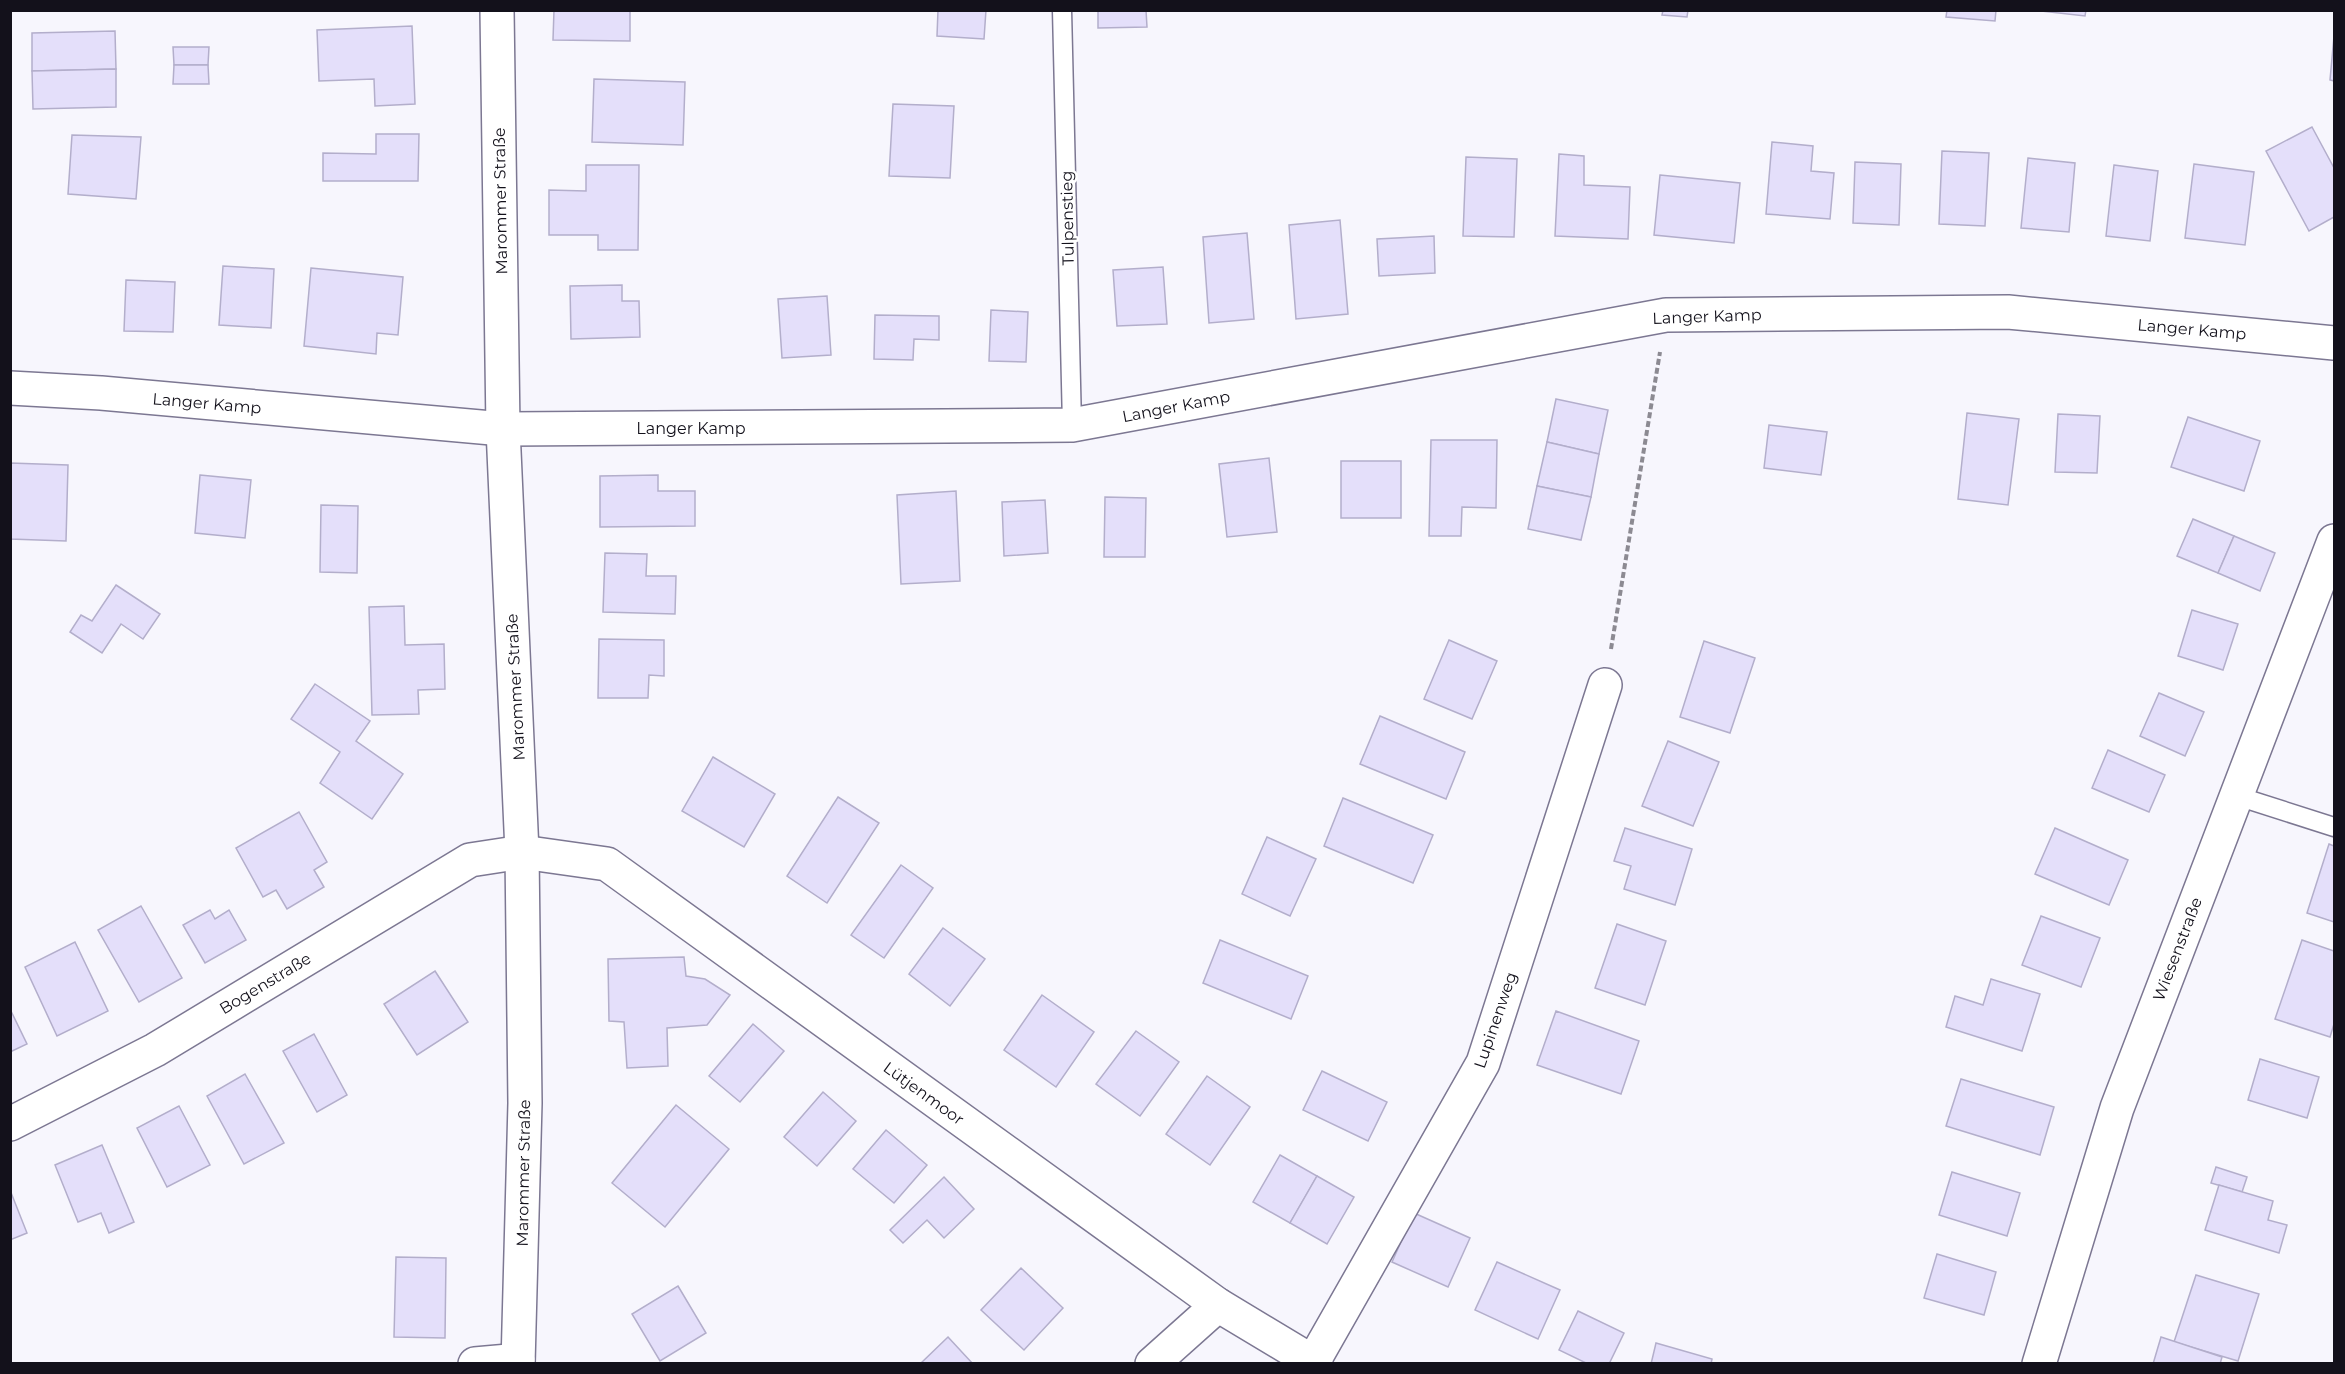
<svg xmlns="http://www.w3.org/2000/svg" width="2345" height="1374" viewBox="0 0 2345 1374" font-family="Montserrat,sans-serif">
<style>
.building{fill:#e4dffa;stroke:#b3aecb;stroke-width:1.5}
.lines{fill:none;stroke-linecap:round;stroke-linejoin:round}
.service-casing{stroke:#7c7792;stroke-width:21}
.minor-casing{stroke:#7c7792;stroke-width:36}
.tertiary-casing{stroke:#7c7792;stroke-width:36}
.path{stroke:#8c8a92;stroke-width:4;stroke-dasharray:6 3;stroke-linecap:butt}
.service{stroke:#fff;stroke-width:18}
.minor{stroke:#fff;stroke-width:33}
.tertiary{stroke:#fff;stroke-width:33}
.labels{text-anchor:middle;stroke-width:5;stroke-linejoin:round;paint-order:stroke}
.street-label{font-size:16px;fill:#13111b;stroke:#fff}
</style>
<rect width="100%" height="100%" fill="#f7f6fd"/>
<!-- building -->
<g class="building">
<polygon points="554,10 630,10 630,41 553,40"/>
<polygon points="938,10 986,10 984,39 937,36"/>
<polygon points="1098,10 1146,10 1147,27 1098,28"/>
<polygon points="1663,10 1688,10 1687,17 1662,15"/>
<polygon points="1947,10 1996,10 1995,21 1946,17"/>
<polygon points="2032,10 2086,10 2085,16"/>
<polygon points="412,26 415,104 375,106 374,79 319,81 317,30"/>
<polygon points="115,31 116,69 32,71 32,33"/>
<polygon points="2334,36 2334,81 2330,80"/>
<polygon points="173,47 209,47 208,65 174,65"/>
<polygon points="174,65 208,65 209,84 173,84"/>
<polygon points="116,69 116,107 33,109 32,71"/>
<polygon points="594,79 685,82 683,145 592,142"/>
<polygon points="893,104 954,106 950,178 889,176"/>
<polygon points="2312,127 2334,168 2334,217 2309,231 2266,151"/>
<polygon points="376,134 419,134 418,181 323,181 323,153 376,154"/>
<polygon points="72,135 141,137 136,199 68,194"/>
<polygon points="1772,142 1813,146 1811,171 1834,173 1830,219 1766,214"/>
<polygon points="1942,151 1989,153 1985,226 1939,224"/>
<polygon points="1559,154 1584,156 1584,185 1630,187 1628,239 1555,236"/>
<polygon points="1466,157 1517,159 1514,237 1463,236"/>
<polygon points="2028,158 2075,163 2069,232 2021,228"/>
<polygon points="1855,162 1901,164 1899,225 1853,223"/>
<polygon points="2194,164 2254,172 2245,245 2185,238"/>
<polygon points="586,165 639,165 638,250 598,250 598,235 549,235 549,190 586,191"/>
<polygon points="2114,165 2158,171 2150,241 2106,236"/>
<polygon points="1660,175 1740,183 1734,243 1654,235"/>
<polygon points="1340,220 1348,314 1296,319 1289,225"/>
<polygon points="1247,233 1254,319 1209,323 1203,237"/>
<polygon points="1434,236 1435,273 1379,276 1377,239"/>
<polygon points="223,266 274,269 271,328 219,325"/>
<polygon points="1163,267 1167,324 1117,326 1113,270"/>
<polygon points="311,268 403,277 398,335 377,333 376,354 304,346"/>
<polygon points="126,280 175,282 173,332 124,331"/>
<polygon points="622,285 622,301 639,301 640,337 571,339 570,286"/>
<polygon points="827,296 831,355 782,358 778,299"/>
<polygon points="991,310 1028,312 1026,362 989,361"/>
<polygon points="875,315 939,316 939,340 914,339 913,360 874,359"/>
<polygon points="1556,399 1608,410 1599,454 1547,442"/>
<polygon points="1967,413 2019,419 2008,505 1958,499"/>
<polygon points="2058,414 2100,416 2097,473 2055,472"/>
<polygon points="2188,417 2260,441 2244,491 2171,467"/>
<polygon points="1769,425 1827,432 1821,475 1764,468"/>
<polygon points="1431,440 1497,440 1496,508 1462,507 1461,536 1429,536"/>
<polygon points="1547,442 1599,454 1591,497 1537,486"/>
<polygon points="1269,458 1277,532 1227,537 1219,464"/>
<rect x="1341" y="461" width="60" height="57"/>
<polygon points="10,463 68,465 66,541 10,539"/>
<polygon points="200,475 251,480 245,538 195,533"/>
<polygon points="658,475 658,491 695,491 695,526 600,527 600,476"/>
<polygon points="1537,486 1591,497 1581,540 1528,529"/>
<polygon points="956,491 960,581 901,584 897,495"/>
<polygon points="1105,497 1146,498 1145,557 1104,557"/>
<polygon points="1045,500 1048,553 1004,556 1002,502"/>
<polygon points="321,505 358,506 357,573 320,572"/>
<polygon points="2193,519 2234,536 2218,573 2177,556"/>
<polygon points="2234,536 2275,553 2260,591 2218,573"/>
<polygon points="605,553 647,554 646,576 676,576 675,614 603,612"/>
<polygon points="116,585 160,614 143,639 121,624 102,653 70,632 81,615 92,621"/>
<polygon points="404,606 405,645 444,644 445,689 418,690 419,714 372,715 369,607"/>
<polygon points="2192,610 2238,624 2223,670 2178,656"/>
<polygon points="599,639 664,640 664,676 649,675 648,698 598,698"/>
<polygon points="1449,640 1497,661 1472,719 1424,699"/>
<polygon points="1704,641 1755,658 1730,733 1680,717"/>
<polygon points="315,684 370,721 356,741 403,774 372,819 320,783 340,752 291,719"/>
<polygon points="2159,693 2204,712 2185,756 2140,736"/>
<polygon points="1380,716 1465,752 1446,799 1360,764"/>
<polygon points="1668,741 1719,762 1693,826 1642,806"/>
<polygon points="2108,750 2165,775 2149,812 2092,788"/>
<polygon points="713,757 775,794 744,847 682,811"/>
<polygon points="838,797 879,823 827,903 787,876"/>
<polygon points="1343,798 1433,835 1413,883 1324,846"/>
<polygon points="299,812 327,862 314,870 324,887 287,909 276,890 263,897 236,848"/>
<polygon points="1625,828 1692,849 1675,905 1624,889 1631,866 1614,861"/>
<polygon points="2055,828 2128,860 2109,905 2035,874"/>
<polygon points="1267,837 1316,859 1290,916 1242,894"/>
<polygon points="2329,844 2334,846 2334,922 2307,913"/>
<polygon points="901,865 933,888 884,958 851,935"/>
<polygon points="141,906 182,978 139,1002 98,930"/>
<polygon points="210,910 215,919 229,910 246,940 205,963 183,925"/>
<polygon points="2041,916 2100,938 2081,987 2022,965"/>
<polygon points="1617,924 1666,941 1645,1005 1595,988"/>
<polygon points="943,928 985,959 950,1006 909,974"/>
<polygon points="1220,940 1308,976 1291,1019 1203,983"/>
<polygon points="2302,940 2334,951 2334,1024 2330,1037 2275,1019"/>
<polygon points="75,942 108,1011 57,1036 25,967"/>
<polygon points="684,957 686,976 705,979 730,995 707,1025 667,1028 668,1066 627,1068 624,1022 609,1021 608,959"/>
<polygon points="435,971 468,1022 417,1055 384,1004"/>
<polygon points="1991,979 2040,994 2022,1051 1946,1027 1955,996 1983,1005"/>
<polygon points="1042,995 1094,1032 1056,1087 1004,1050"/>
<polygon points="10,1009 27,1044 10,1052"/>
<polygon points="1556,1011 1639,1041 1621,1094 1537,1065"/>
<polygon points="753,1024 784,1051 740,1102 709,1076"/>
<polygon points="1136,1031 1179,1062 1140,1116 1096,1084"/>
<polygon points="314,1034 347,1095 317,1112 283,1051"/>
<polygon points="2260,1059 2319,1077 2307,1118 2248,1100"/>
<polygon points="1322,1071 1387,1102 1368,1141 1303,1110"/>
<polygon points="245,1074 284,1143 244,1164 207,1096"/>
<polygon points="1207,1076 1250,1107 1210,1165 1166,1134"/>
<polygon points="1961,1079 2054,1107 2040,1155 1946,1126"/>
<polygon points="823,1092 856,1121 817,1166 784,1137"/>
<polygon points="676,1105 729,1149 665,1227 612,1183"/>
<polygon points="179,1106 210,1165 167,1187 137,1128"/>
<polygon points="886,1130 927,1165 894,1203 853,1169"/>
<polygon points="102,1145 134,1222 109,1233 101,1213 78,1222 55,1165"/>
<polygon points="1280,1155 1317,1176 1290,1223 1253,1202"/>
<polygon points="2216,1167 2247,1177 2242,1192 2211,1183"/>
<polygon points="1952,1172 2020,1193 2007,1236 1939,1215"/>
<polygon points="1317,1176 1354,1197 1327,1244 1290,1223"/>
<polygon points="944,1177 974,1209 944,1238 927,1220 903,1243 890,1230"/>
<polygon points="2219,1185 2273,1201 2268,1220 2287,1225 2279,1253 2205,1230"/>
<polygon points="10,1190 27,1233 10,1240"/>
<polygon points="1414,1213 1470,1238 1448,1287 1392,1262"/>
<polygon points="1937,1254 1996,1272 1984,1315 1924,1298"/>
<polygon points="396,1257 446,1258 445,1338 394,1337"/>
<polygon points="1497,1262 1560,1290 1538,1339 1475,1310"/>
<polygon points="1021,1268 1063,1308 1024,1350 981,1310"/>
<polygon points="2196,1275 2259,1294 2238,1361 2174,1342"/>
<polygon points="678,1286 706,1333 660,1361 632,1314"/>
<polygon points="1578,1311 1624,1333 1609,1364 1588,1364 1559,1350"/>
<polygon points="948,1337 973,1364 920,1364"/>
<polygon points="2161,1337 2222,1357 2220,1364 2153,1364"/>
<polygon points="1656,1343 1712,1359 1711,1364 1651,1364"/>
</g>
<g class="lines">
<defs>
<g id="service">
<polyline points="1062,10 1072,425"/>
<polyline points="2237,796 2334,827"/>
</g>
<g id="minor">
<polyline points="10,388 101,393 503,429 1072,425 1666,315 2008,312 2334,343"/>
<polyline points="10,1124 155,1050 470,860 522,852 607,864 1218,1305 1316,1364"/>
<polyline points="1313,1362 1483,1063 1605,685"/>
<polyline points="475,1364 518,1360"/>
<polyline points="1152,1364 1218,1305"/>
<polyline points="2039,1364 2117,1108 2334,541"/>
</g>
<polyline id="tertiary" points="497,10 503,429 522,852 525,1103 518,1364"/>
</defs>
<!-- service casing -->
<use href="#service" class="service-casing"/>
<!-- minor casing -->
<use href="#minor" class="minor-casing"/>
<!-- tertiary casing -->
<use href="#tertiary" class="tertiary-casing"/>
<!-- path -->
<polyline class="path" points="1611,649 1660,352"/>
<!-- service -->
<use href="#service" class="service"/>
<!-- minor -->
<use href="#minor" class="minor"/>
<!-- tertiary -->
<use href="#tertiary" class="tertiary"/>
</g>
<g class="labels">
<!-- street labels -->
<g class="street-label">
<text transform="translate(500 201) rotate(-91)" y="6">Marommer Straße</text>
<text transform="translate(1067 218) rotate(-91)" y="6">Tulpenstieg</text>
<text transform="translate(1707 316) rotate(-2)" y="6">Langer Kamp</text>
<text transform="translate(2192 329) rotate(5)" y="6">Langer Kamp</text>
<text transform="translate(207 403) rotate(5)" y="6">Langer Kamp</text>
<text transform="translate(1176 406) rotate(-11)" y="6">Langer Kamp</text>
<text x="691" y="434">Langer Kamp</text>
<text transform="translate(515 687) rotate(-93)" y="6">Marommer Straße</text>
<text transform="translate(2177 949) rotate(-69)" y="6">Wiesenstraße</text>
<text transform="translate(265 983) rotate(-31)" y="6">Bogenstraße</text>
<text transform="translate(1495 1020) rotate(-71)" y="6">Lupinenweg</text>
<text transform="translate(924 1093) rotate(36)" y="6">Lütjenmoor</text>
<text transform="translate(523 1173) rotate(-89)" y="6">Marommer Straße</text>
</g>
</g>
<!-- border -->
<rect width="2345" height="1374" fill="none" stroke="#13111b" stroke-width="24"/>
</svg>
